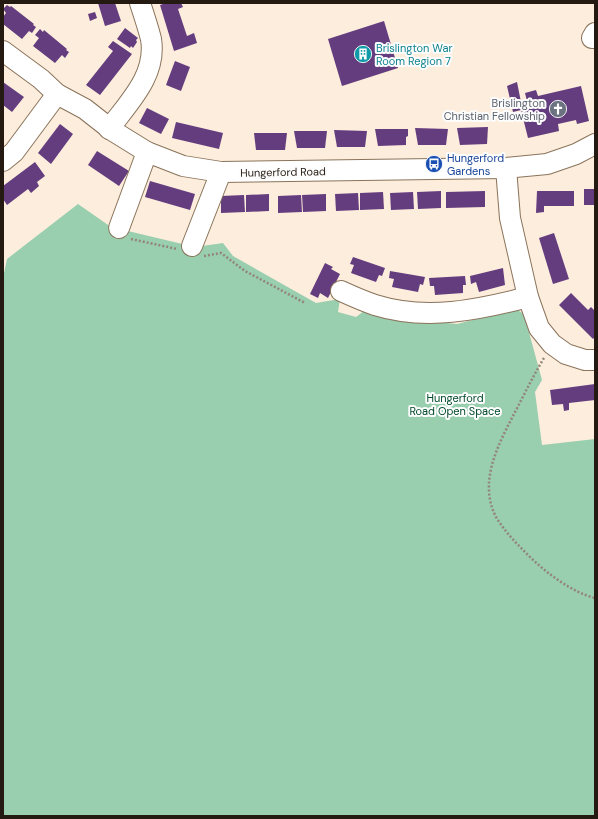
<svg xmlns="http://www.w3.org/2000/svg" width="598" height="819" viewBox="0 0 598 819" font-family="'DM Sans',sans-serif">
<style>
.green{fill:#99ceae}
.building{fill:#643d7f}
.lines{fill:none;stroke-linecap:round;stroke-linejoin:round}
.minor-casing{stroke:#8a745b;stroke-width:22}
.path{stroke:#938679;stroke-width:2.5;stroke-dasharray:2 2;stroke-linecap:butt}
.minor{stroke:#fff;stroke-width:20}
.labels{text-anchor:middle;stroke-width:4;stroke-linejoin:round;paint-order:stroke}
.culture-label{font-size:11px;fill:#0d838f;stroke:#fdfdfd;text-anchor:start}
.worship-label{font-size:11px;fill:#5b616d;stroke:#fdfdfd;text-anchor:end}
.transit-label{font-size:11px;fill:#164399;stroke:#fdfdfd;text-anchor:start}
.street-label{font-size:11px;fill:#241a11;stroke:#fdfdfd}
.park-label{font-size:11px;fill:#004a2b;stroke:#fdfdfd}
</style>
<rect width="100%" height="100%" fill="#fdeddd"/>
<!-- green -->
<polygon class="green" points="78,204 111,227 195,247 223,243 233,256 316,303 340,299 338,312 356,317 364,311 406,319 457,324 516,309 524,314 542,380 535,392 542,445 595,439 595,816 3,816 3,278 7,259"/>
<!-- building -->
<g class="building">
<polygon points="98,3 115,3 121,21 105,26"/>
<polygon points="166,3 181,3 183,7 178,9 187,36 194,33 197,43 174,51 160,5"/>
<polygon points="7,5 10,7 11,6 34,24 33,25 36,27 32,33 29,31 22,39 3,24 3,17 6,13 3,9"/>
<polygon points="95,12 97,18 90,21 88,14"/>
<polygon points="384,21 398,68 342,86 328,39"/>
<polygon points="125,28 138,38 136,40 137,42 133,48 131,46 130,48 117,39"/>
<polygon points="40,29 43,32 44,30 67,49 66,50 69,52 65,58 62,55 55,63 33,46 39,38 35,35"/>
<polygon points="113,41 132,54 100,95 86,85 113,51 108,47"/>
<polygon points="175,61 190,67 181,91 166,85"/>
<polygon points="3,82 24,97 12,112 3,105"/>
<polygon points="517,82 521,102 527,101 525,93 536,90 538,96 581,86 589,121 577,124 576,120 558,124 559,131 528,138 521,110 513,112 507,86"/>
<polygon points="147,108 169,119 161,134 139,123"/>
<polygon points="176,122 223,133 219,149 172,138"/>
<polygon points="60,124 73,134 51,164 38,153"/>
<polygon points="488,127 487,144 460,145 457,128"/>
<polygon points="415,128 448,129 446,145 418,145"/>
<polygon points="375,129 408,129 408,136 406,137 406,145 378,146"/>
<polygon points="334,130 367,131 365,147 337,147"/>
<polygon points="294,131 327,131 325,148 297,148"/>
<polygon points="254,133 287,133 285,150 256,150"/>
<polygon points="97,151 129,171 119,186 88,165"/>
<polygon points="35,162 45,176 37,182 39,186 31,193 28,189 7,205 3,199 3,186"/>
<polygon points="150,181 195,194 190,210 145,197"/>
<rect x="584" y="189" width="11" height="16"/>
<polygon points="441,191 441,208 418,209 417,192"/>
<polygon points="485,191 485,207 446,208 446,192"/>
<polygon points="537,191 574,191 574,206 544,206 544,212 536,213"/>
<polygon points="383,192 384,209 360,210 360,193"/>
<polygon points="413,192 414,209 391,210 390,193"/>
<polygon points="358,193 359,210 336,211 335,194"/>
<polygon points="269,194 269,211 246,212 246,195"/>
<polygon points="326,194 326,211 303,212 302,195"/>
<polygon points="244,195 245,212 221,213 221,196"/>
<polygon points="301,195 302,212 278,213 278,196"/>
<polygon points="554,233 569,279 553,284 539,238"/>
<polygon points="353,257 385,268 382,276 379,275 376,282 351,273 354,265 350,264"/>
<polygon points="325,263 333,267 331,269 340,274 328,298 320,293 318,298 310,294"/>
<polygon points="503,268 505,285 479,292 476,282 471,284 470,276"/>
<polygon points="390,271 425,277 423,285 420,284 418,292 392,287 394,279 389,278"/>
<polygon points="465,276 466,285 463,285 463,293 435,295 434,286 430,286 429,278"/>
<polygon points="571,293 588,310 591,307 595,311 595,337 593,339 559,305"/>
<polygon points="595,384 595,400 569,403 569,410 564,411 563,404 552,405 550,390"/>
</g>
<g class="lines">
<defs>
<g id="minor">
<polyline points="592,38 595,33"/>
<polyline points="3,51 41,79 57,94 85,109 113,131 147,152 183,166 221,172 506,168 547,164 576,154 595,144"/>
<path d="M109 129C129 102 157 75 151 39 148 27 144 15 140 3"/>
<polyline points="3,161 14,152 57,94"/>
<polyline points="506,168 510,218 528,297 539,328 552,344 566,354 585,360 595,360"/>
<polyline points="119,228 147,152"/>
<polyline points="192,246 221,172"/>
<path d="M341 291C352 296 363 301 375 305 426 321 478 310 528 297"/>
</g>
</defs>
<!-- minor casing -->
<use href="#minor" class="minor-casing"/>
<!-- path -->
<g class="path">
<polyline points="131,239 177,249"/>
<polyline points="204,256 221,253 245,271 305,303"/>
<path d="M544 358C533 376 524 395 514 414 498 445 478 482 496 517 505 532 517 544 529 556 545 572 573 593 595 598"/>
</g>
<!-- minor -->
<use href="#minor" class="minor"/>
</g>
<!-- icons -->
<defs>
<symbol id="building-disc" viewBox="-11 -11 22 22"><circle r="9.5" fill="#0f9aa8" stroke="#fdfdfd"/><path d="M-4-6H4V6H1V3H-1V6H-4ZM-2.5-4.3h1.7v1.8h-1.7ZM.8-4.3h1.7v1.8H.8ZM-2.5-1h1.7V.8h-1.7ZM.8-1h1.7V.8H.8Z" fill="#fff"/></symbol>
<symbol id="church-disc" viewBox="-11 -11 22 22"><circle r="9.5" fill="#6b7280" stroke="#fdfdfd"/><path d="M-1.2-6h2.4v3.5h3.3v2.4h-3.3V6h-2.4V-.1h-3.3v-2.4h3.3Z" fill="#fff"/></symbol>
<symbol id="bus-disc" viewBox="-11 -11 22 22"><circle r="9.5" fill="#1a4fb4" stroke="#fdfdfd"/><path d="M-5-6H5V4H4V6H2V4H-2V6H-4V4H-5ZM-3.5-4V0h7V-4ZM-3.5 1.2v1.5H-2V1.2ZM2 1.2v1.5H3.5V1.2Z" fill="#fff"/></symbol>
</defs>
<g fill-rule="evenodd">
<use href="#building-disc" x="353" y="44" width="20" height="20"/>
<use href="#church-disc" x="548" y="99" width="20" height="20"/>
<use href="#bus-disc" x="424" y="154" width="20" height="20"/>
</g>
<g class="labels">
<!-- culture labels -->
<g class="culture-label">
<text x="376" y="52">Brislington War<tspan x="376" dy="13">Room Region 7</tspan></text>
</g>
<!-- worship labels -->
<g class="worship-label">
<text x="545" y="107">Brislington<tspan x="545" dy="13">Christian Fellowship</tspan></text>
</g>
<!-- transit labels -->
<g class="transit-label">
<text x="447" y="162">Hungerford<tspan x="447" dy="13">Gardens</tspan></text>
</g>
<!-- street labels -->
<g class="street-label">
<text transform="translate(283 172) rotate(-1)" y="4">Hungerford Road</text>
</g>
<!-- park labels -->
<g class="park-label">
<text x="455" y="402">Hungerford<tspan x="455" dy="13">Road Open Space</tspan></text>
</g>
</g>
<!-- border -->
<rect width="598" height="819" fill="none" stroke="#241a11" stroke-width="8"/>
</svg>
